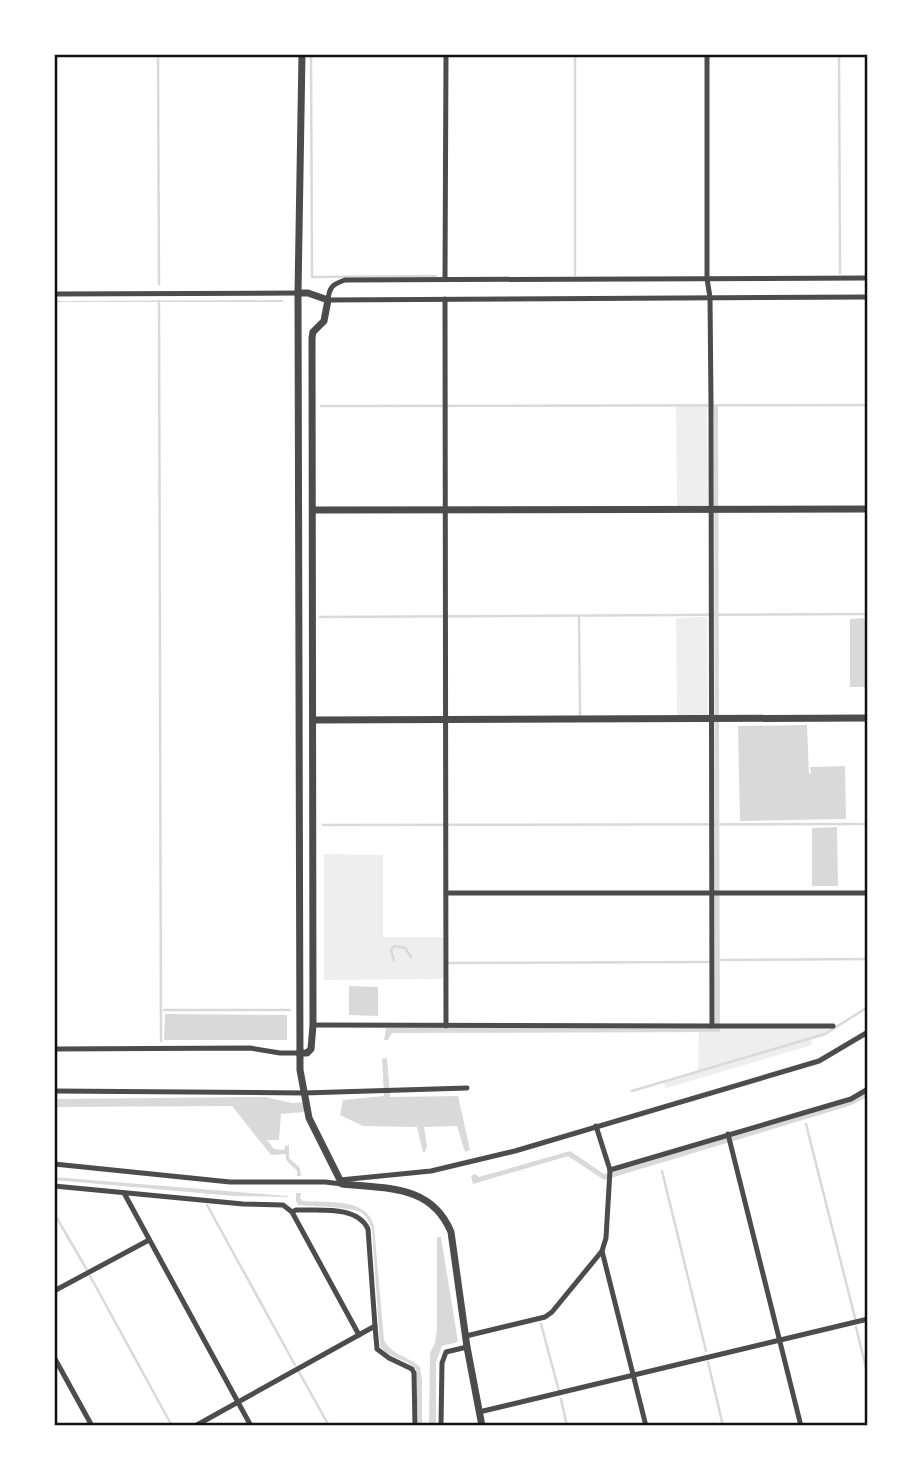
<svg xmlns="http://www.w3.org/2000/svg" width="922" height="1480" viewBox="0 0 922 1480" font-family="'Noto Serif',serif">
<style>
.green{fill:#eee}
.water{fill:#d9d9d9}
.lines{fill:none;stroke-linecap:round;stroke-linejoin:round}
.stream{stroke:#d9d9d9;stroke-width:2.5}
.minor{stroke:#4c4c4c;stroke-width:5}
.tertiary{stroke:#4c4c4c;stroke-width:7}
.neatline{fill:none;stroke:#111;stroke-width:2.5}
</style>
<rect width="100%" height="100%" fill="#fff"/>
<!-- green -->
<g class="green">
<polygon points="676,406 707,406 708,505 677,506"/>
<polygon points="707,617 708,715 677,715 676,618"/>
<polygon points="324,854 383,855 383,937 443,937 443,979 324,980"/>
<polygon points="720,1028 835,1028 811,1039 812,1045 666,1088 663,1081 698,1071 699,1032 720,1032"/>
</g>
<!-- water -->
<g class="water">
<polygon points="283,300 283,302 54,302 54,301"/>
<polygon points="714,406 718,406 720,1032 394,1033 391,1034 388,1040 384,1040 386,1028 715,1028"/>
<polygon points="864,618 865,621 868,621 868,668 865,668 865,687 850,687 850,619"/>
<polygon points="807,725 809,774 811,773 810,767 845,766 846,819 740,821 738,726"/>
<polygon points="837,827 838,886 812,886 812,828"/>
<polygon points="349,986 378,987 378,1016 349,1015"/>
<polygon points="165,1014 287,1015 287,1040 164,1040"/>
<polygon points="387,1058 390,1097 458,1096 470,1150 465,1152 457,1126 424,1127 427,1146 425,1152 423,1152 417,1127 363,1126 340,1115 343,1100 384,1096 382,1059"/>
<polygon points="868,1092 868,1097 849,1106 604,1180 568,1156 473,1184 471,1176 475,1174 479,1177 570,1151 604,1174 613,1172 849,1102"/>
<polygon points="265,1097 292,1103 305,1102 305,1112 281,1114 279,1140 267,1140 274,1149 284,1150 285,1146 289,1145 289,1158 300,1168 301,1176 297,1176 297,1171 286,1160 286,1154 271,1155 232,1106 54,1107 54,1099"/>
<polygon points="54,1177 288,1196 288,1197 234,1196 54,1180"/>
<path d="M296 1193H301L300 1198 303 1201C328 1203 366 1197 374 1226L384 1340C391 1355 408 1356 420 1367L422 1381V1426H418L416 1369C406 1358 389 1359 380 1346L372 1228C369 1222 367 1217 362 1213 350 1206 314 1207 298 1205L296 1201Z"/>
<polygon points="437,1237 441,1237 458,1342 442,1346 436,1362 436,1426 429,1426 430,1353 435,1343 437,1329"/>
</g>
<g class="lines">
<!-- stream -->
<g class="stream">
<polyline points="158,54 159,284"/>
<polyline points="311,54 312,277 436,276"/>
<polyline points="839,54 840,273"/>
<polyline points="575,275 575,54"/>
<polyline points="159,301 161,1041"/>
<polyline points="321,406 868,405"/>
<polyline points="320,617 868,614"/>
<polyline points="579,617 580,715"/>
<polyline points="323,825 868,824"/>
<polyline points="720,960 868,959"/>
<polyline points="394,961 391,950 394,946 405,948 411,957"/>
<polyline points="449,963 709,962"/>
<polyline points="164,1010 290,1010"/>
<polyline points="632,1091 825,1034 868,1007"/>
<polyline points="806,1124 855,1318"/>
<polyline points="662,1171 706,1351"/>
<polyline points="207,1205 295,1365"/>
<polyline points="54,1213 87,1270"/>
<polyline points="90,1276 172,1426"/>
<polyline points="541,1324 559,1391"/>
<polyline points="856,1327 868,1376"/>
<polyline points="708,1362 723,1426"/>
<polyline points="299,1372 329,1426"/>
<polyline points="561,1399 567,1426"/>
</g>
<!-- minor -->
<g class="minor">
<path d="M868 278 345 280C333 284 329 287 328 300L868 297"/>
<polyline points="445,279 446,54"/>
<polyline points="54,294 298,293"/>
<polyline points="445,299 446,1026"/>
<polyline points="446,893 868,893"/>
<polyline points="313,1025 712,1026 711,403 710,297 707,279 707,54"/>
<polyline points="712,1026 833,1026"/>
<polyline points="54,1049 250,1048 280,1053 299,1053"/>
<polyline points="54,1091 304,1093 467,1088"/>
<polyline points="728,1134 801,1426"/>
<polyline points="54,1164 230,1182 325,1182 342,1184"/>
<polyline points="610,1170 851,1099 868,1089"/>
<polyline points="340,1180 431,1171 515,1151 819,1061 868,1032"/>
<polyline points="54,1186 243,1204 283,1205 292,1212"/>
<polyline points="124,1193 251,1426"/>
<polyline points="602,1251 646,1426"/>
<polyline points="54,1291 149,1240"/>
<path d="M359 1335 292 1212 296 1210C319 1211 357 1205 368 1229L375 1326"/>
<polyline points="466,1336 545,1317 552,1312 602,1251 606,1238 610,1170 596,1126"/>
<polyline points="54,1357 92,1426"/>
<polyline points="479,1412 868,1319"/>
<polyline points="195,1426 375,1326 377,1349 389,1358 412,1369 414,1373 415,1426"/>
<polyline points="441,1426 442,1363 446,1352 467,1347"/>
</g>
<!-- tertiary -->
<g class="tertiary">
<path d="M302 54 298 293 300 1070 309 1118 342 1184C386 1189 431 1184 451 1232L467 1347 482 1426"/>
<polyline points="298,293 308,293 328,300 324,321 313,332 312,338 313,1025 311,1049 307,1053 299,1053"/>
<polyline points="313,510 868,509"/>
<polyline points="313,720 868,718"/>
</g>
</g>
<!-- border -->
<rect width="922" height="1480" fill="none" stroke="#ffffff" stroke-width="112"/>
<rect x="56" y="56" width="810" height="1368" class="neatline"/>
</svg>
